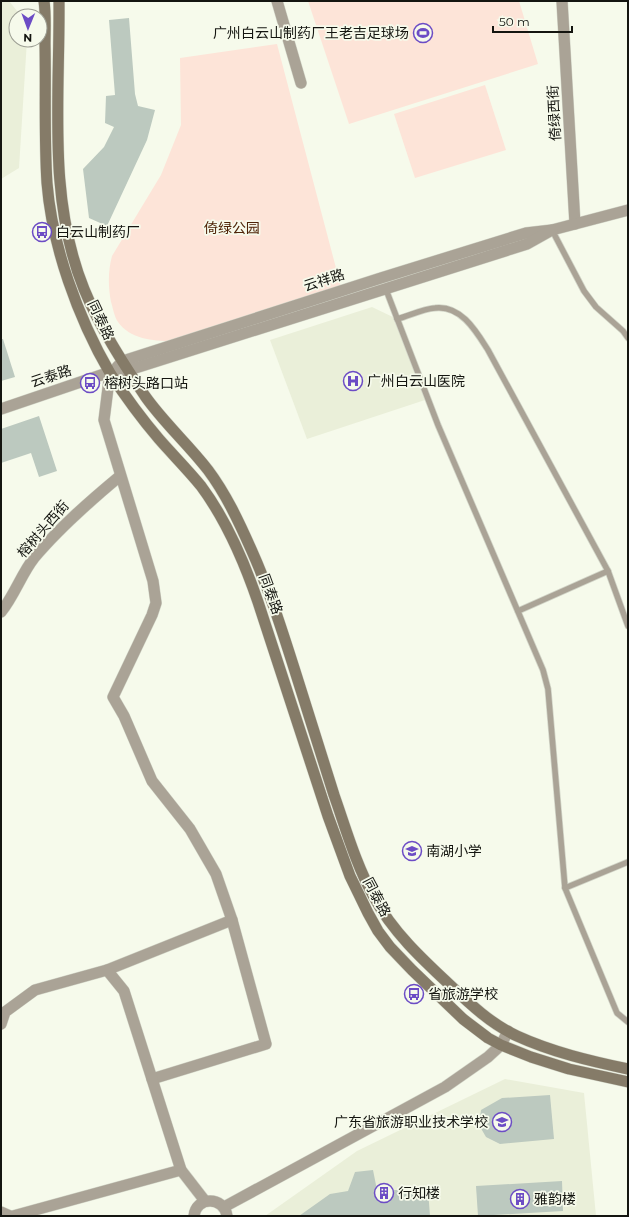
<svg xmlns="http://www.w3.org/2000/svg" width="629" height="1217" viewBox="0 0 629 1217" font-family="Montserrat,'Noto Sans SC',sans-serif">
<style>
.built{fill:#eaefd9}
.green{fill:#fde4d8}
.building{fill:#bcc9bf}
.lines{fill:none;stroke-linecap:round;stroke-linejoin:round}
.service-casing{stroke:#d2d5c8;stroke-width:7}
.minor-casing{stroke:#d2d5c8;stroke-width:12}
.secondary-casing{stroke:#d2d5c8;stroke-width:12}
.service{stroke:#aaa396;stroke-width:5.5}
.minor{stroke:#aaa396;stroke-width:11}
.secondary{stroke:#857b68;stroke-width:11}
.labels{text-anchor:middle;stroke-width:3.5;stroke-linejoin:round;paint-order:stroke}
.poi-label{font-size:14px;fill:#141510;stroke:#f6faeb;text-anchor:start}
.street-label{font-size:14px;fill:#141510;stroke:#f6faeb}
.park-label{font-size:14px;fill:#4f2408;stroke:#f6faeb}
</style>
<rect width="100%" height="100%" fill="#f6faeb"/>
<!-- built -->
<g class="built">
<polygon points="1,1 9,1 21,16 16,16 16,40 27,40 19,168 1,179"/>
<polygon points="372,307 397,319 428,399 307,439 270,340"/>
<polygon points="505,1079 584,1093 596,1216 265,1216 357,1151"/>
</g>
<!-- green -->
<g class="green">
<polygon points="308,1 519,1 538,64 349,124"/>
<path d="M277 44 341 287 171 341C153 341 130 339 118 322 114 316 113 308 111 302 108 286 108 271 112 256L161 175 181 125 180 58Z"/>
<polygon points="485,85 506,150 415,178 394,114"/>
</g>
<!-- building -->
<g class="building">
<polygon points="129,18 135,94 138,106 155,110 147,140 107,226 89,218 83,169 104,147 114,127 105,123 106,96 115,95 109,20"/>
<polygon points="1,339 3,339 15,377 1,381"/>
<polygon points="39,416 57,471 39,477 31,453 1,463 1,429"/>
<polygon points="550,1095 554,1139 500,1144 486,1137 479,1125 481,1110 502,1098"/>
<polygon points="373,1170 377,1190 428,1190 430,1216 299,1216 330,1194 348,1191 355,1172"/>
<polygon points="562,1181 563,1211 478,1216 476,1186"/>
</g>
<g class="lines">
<defs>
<g id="service">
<polyline points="552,230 584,291 596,307 623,331 628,338"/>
<polyline points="385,287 438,425 543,670 548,689 565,888 617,1013 628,1022"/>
<path d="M397 319C409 316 422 309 435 308 461 305 476 331 488 350L608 571 518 611"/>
<polyline points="608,571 628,626"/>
<polyline points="565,888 628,862"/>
</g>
<g id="minor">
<polyline points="277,1 301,83"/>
<polyline points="562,1 575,224"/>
<polyline points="117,367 123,361 381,278 526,233 552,230 628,210"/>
<polyline points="110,372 104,420 153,581 156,603 152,615 113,697 124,716 152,781 190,829 216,874 232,920 266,1044 152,1079"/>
<polyline points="1,409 110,372 129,370 527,244 552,230"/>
<path d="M1 612C14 596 22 573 34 558 60 527 90 501 120 476"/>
<polyline points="107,970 232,920"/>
<polyline points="1,1024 5,1012 35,990 107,970 124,991 181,1170 205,1201"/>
<polyline points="224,1207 445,1087 488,1057 501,1045 508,1031"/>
<polyline points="1,1212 10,1216"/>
<polyline points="13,1216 181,1170"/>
<path d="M194 1216C196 1196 224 1196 227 1216"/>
</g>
<g id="secondary">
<path d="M44 1C46 15 45 30 45 44 46 90 44 137 47 183 52 246 78 318 110 373 125 396 141 418 159 439 173 455 188 470 201 486 227 521 244 561 258 602L328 816 350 876 368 913 378 931 390 947 412 970 463 1019 488 1038 501 1045 531 1057 569 1069 628 1082"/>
<path d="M59 1C60 97 47 198 84 289 99 326 123 363 145 396 164 423 188 444 208 470 226 494 239 522 251 549 269 589 282 630 295 671 308 712 321 754 334 795 346 829 356 865 374 897 392 931 422 959 450 985 470 1004 491 1024 517 1036 552 1052 590 1061 628 1069"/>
</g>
</defs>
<!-- service casing -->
<use href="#service" class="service-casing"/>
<!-- minor casing -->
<use href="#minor" class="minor-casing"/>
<!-- secondary casing -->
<use href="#secondary" class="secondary-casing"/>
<!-- service -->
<use href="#service" class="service"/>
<!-- minor -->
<use href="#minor" class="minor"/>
<!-- secondary -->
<use href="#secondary" class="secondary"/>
</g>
<!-- icons -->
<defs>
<symbol id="stadium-ring" viewBox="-11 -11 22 22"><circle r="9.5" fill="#f6faeb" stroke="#6c4cc5" stroke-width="1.5"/><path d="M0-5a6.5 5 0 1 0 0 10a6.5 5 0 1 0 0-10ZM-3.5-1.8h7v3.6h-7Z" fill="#6c4cc5"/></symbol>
<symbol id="bus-ring" viewBox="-11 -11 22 22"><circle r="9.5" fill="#f6faeb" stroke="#6c4cc5" stroke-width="1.5"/><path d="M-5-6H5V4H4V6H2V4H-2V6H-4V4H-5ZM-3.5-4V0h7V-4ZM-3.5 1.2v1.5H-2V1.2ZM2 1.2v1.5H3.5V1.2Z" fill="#6c4cc5"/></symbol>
<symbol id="hospital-ring" viewBox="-11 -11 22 22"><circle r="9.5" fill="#f6faeb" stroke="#6c4cc5" stroke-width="1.5"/><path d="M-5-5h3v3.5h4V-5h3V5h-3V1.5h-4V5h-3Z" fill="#6c4cc5"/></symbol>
<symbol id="school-ring" viewBox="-11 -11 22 22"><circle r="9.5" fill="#f6faeb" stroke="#6c4cc5" stroke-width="1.5"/><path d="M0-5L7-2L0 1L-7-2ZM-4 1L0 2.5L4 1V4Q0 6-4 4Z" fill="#6c4cc5"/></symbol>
<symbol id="university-ring" viewBox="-11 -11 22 22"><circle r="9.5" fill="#f6faeb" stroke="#6c4cc5" stroke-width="1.5"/><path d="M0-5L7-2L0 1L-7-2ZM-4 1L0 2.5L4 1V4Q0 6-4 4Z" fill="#6c4cc5"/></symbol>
<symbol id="building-ring" viewBox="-11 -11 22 22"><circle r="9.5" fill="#f6faeb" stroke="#6c4cc5" stroke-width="1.5"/><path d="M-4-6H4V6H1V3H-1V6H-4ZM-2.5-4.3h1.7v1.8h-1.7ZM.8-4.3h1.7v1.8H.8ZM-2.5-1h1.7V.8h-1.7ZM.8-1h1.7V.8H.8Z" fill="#6c4cc5"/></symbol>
</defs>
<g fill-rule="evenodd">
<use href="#stadium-ring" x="412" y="22" width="22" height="22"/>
<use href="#bus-ring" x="31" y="221" width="22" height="22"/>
<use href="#hospital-ring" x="342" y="370" width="22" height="22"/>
<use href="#bus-ring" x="79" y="372" width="22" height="22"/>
<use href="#school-ring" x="401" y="840" width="22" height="22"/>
<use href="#bus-ring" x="403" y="983" width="22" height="22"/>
<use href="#university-ring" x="491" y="1111" width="22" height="22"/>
<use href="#building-ring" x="373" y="1182" width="22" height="22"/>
<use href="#building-ring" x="509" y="1188" width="22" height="22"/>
</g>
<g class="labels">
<!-- poi labels -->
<g class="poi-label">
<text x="409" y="38" text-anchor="end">广州白云山制药厂王老吉足球场</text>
<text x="56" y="237">白云山制药厂</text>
<text x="367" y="386">广州白云山医院</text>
<text x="104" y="388">榕树头路口站</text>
<text x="426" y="856">南湖小学</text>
<text x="428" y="999">省旅游学校</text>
<text x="488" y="1127" text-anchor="end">广东省旅游职业技术学校</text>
<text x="398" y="1198">行知楼</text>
<text x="534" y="1204">雅韵楼</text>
</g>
<!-- street labels -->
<g class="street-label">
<text transform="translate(554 113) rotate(-93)" y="5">倚绿西街</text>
<text transform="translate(324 280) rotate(-18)" y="5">云祥路</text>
<text transform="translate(101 320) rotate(65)" y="5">同泰路</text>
<text transform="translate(51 376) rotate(-18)" y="5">云泰路</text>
<text transform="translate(43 529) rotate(-49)" y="5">榕树头西街</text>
<text transform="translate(271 594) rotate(70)" y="5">同泰路</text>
<text transform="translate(377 897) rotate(62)" y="5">同泰路</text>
</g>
<!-- park labels -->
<g class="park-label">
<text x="232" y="233">倚绿公园</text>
</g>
</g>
<!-- border -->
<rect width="629" height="1217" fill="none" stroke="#141510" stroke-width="4"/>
<!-- north arrow -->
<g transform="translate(28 28) rotate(181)"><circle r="19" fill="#f6faeb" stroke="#9c9e93"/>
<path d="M0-3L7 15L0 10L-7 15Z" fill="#6c4cc5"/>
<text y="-6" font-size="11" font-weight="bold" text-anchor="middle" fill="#141510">N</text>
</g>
<!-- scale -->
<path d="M493 26v6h79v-6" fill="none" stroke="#141510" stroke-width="2"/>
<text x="499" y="26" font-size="12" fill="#141510" stroke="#f6faeb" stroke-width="3" paint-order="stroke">50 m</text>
</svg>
